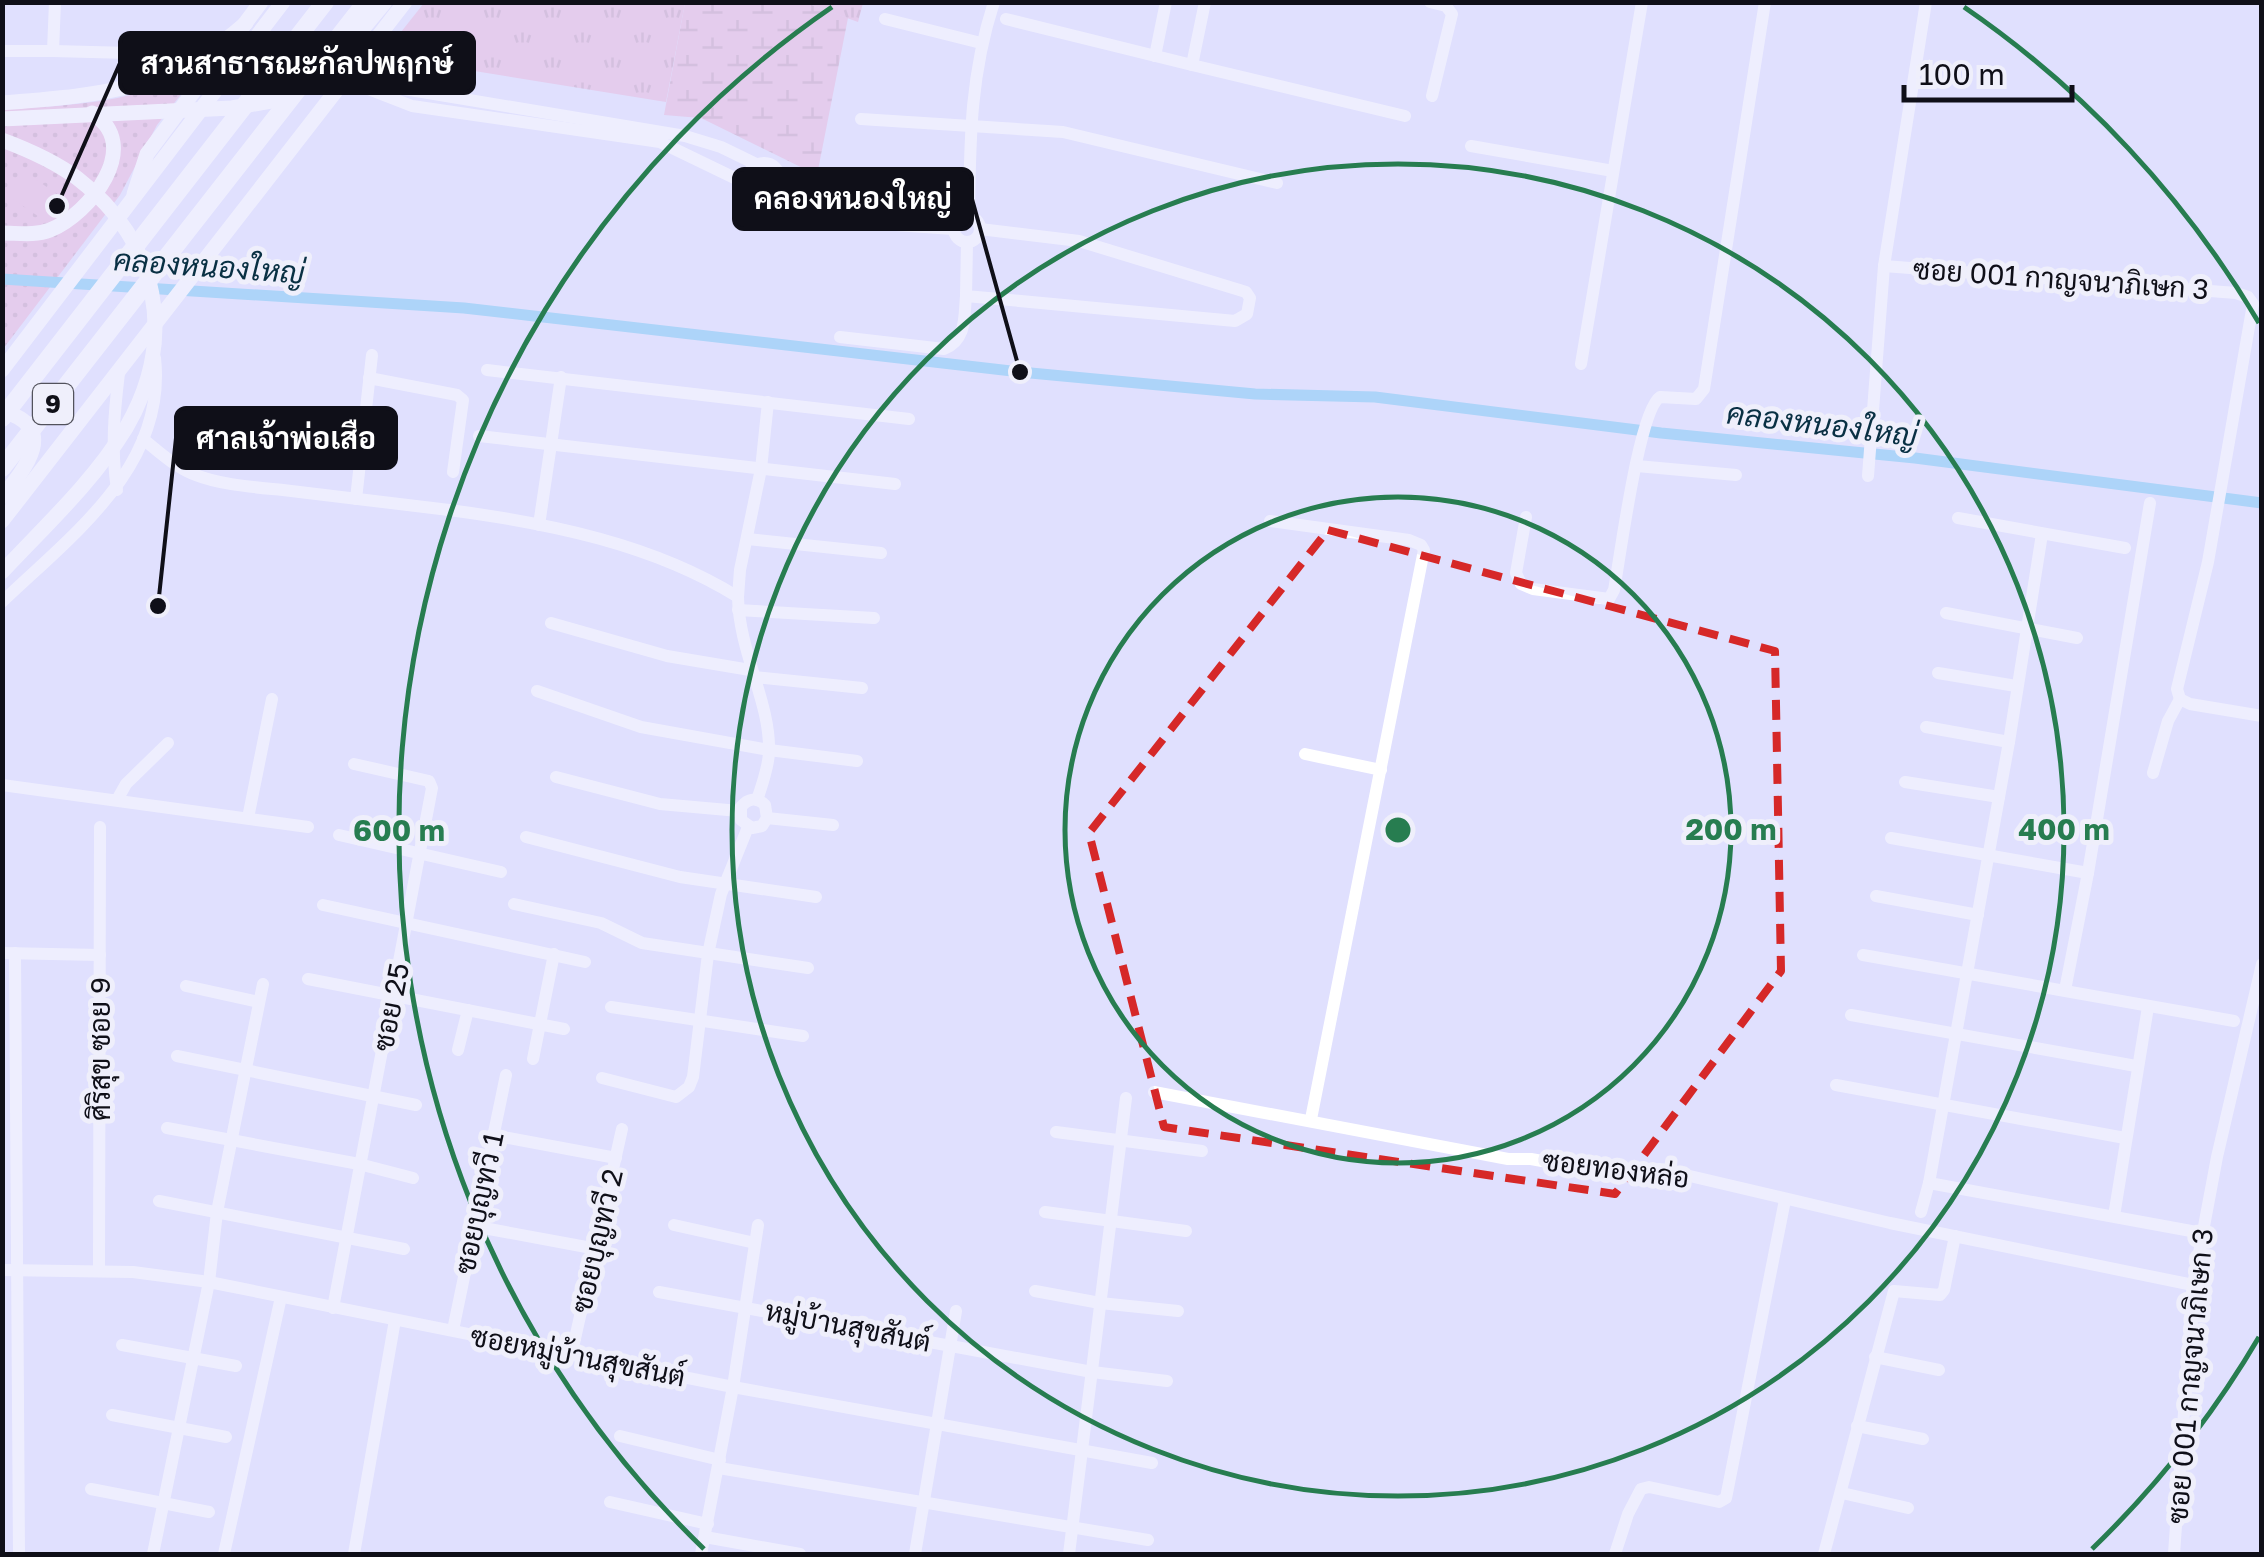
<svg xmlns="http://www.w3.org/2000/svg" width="2264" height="1557" viewBox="0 0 2264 1557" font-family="'Golos Text',Sarabun,sans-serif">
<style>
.grass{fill:url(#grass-tufts)}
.wetland{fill:url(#wetland-marsh)}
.park{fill:url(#park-dots)}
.garden{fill:#e8b3d9}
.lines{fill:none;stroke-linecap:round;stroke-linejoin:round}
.canal{stroke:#6fc5f3;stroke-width:11}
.minor{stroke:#fff;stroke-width:12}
.major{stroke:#fff;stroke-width:15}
.highway{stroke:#fff;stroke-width:18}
.marked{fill:none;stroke:#d62828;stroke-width:8;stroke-dasharray:20 12;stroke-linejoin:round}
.ring{fill:none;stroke:#277d50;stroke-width:5}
.labels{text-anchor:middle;stroke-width:10;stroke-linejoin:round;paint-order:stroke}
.shield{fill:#efeffb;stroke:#52525c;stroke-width:2.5}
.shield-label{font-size:25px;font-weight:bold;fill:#0f0f18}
.street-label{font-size:28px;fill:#0f0f18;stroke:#efeffb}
.water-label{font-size:30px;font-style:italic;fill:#093043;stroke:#efeffb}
.centre{fill:#277d50;stroke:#efeffb;stroke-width:5}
.ring-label{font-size:30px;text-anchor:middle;font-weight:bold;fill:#277d50;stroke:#efeffb;stroke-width:10;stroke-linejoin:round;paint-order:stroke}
.leader{fill:none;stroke:#0f0f18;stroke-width:4}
.callout-dot{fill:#0f0f18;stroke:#efeffb;stroke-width:4}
.callout{fill:#0f0f18;stroke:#0f0f18;stroke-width:4}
.callout-label{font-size:30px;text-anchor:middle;font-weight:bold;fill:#fff}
</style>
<defs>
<pattern id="grass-tufts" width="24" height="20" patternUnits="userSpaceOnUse" patternTransform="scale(2.5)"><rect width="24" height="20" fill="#e8b3d9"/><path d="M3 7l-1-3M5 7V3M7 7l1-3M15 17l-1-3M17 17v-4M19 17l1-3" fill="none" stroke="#c699ba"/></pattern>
<pattern id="wetland-marsh" width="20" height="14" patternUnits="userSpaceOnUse" patternTransform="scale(2.5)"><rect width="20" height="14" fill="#e8b3d9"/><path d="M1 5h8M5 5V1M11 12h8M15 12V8" fill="none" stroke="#c699ba"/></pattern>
<pattern id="park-dots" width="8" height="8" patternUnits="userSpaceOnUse" patternTransform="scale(2.5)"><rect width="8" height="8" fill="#e8b3d9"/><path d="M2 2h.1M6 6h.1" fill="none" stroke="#c699ba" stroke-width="1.8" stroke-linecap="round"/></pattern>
</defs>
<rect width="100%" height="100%" fill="#e0e0fe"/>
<!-- grass -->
<g class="grass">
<polygon points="424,3 685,3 666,102 382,56"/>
<polygon points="806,3 863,3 858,22"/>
</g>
<!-- wetland -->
<polygon class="wetland" points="685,3 806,3 848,18 817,175 701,118 664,115"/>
<!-- park -->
<path class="park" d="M200 70 157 125 120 195 3 349V109C71 106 138 102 200 70Z"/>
<!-- garden -->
<polygon class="garden" points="24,171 61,197 45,221 7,195"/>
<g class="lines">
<!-- canal -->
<polyline class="canal" points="2,279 464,308 1020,372 1255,394 1375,397 1661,433 1915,458 2262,503"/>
<!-- minor -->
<g class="minor">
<polyline points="1205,2 1192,65 1405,116"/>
<polyline points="1430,2 1446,6 1452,14 1432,96"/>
<polyline points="885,19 981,43"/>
<polyline points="1006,19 1192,65"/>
<polyline points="2,51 53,51 55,2"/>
<polyline points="53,51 130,53"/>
<polyline points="367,52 383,79 398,88 685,136 721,147 758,165"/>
<polyline points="1155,56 1166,2"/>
<polyline points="345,80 412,106 660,142 749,185"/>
<polyline points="861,119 1063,132 1277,183"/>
<polyline points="1471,146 1613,171"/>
<circle cx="764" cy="179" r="16"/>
<polyline points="773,193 853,222 953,229"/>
<circle cx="967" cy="229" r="13"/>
<path d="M969 216C970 140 970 76 994 2"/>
<polyline points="967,243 966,296 1235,321 1247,314 1250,298 1246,292 1079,241 980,229"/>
<polyline points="1884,266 2236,293 2248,297 2253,304"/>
<polyline points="2253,304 2208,562 2177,689 2180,699 2190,704 2262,716"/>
<path d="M840 337 944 349C967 340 964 316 966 296"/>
<polyline points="1581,364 1642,2"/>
<polyline points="487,370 909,419"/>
<polyline points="369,378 457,395 463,400 453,472"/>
<polyline points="479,436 895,484"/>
<path d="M143 439C159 452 174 466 193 474 220 485 253 487 283 490 338 497 394 503 449 510 548 523 653 544 738 597 739 653 771 703 769 753 768 769 762 785 757 800"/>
<polyline points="1637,466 1736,475"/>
<polyline points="1868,476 1884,266 1926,2"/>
<path d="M117 490C111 449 114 414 119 373"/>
<polyline points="356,499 372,355"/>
<path d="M1526 517 1516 573 1521 584 1533 589 1609 599 1614 590C1620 558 1639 410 1660 397L1696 399 1704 389 1765 2"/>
<polyline points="1958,518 2125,548"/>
<polyline points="1270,521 1409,540 1421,545 1424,550 1311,1119"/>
<polyline points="539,525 561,377"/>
<polyline points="748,539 881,553"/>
<polyline points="738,597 740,570 761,469 768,402"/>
<path d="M2 602C72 535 167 466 155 358"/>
<polyline points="738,610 874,618"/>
<polyline points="1946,613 2077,638"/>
<polyline points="551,623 667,656 750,670"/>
<polyline points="1938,673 2016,686"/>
<polyline points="754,677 862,688"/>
<polyline points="537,691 641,727 769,750 857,761"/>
<polyline points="1926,727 2009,742"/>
<polyline points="1305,754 1381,770"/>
<polyline points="2153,773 2168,721 2180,699"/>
<polyline points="556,777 660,804 739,811"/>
<polyline points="1905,782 1999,797"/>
<polyline points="2,785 308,827"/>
<polyline points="117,800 126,784 168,743"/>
<polyline points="248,818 272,699"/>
<path d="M767 818 765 805C757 797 748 798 741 807V820L752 828 762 826 767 818 833 825"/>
<polyline points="339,835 501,872"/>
<polyline points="526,837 680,877 816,897"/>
<polyline points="1891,838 2088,873"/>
<polyline points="1876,896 1978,915"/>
<polyline points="514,904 601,923 642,943 808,968"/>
<polyline points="323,905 585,962"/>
<polyline points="2,953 100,955"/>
<polyline points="15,953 19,1554"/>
<polyline points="1863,955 2234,1021"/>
<polyline points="308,979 564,1029"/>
<polyline points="186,986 259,1002"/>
<polyline points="2065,990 2088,873 2150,503"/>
<polyline points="611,1007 803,1036"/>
<polyline points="1851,1015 2136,1066"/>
<polyline points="458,1050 468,1010"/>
<polyline points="177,1056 416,1105"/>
<polyline points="533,1059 554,954"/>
<polyline points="602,1078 676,1097 689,1087 693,1077 708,954 721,894 748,827"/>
<polyline points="1836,1085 2125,1138"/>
<polyline points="1154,1092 1508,1159 1531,1159 1625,1176 1660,1169 1890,1223 2193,1285"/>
<polyline points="167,1128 359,1164 413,1178"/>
<polyline points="1056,1132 1202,1151"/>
<polyline points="492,1135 616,1158"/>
<polyline points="1929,1183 2202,1233"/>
<polyline points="159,1201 404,1249"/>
<polyline points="1045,1212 1186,1231"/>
<polyline points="1921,1212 1929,1183 2009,742 2042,534"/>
<polyline points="2114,1216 2148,1007"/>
<polyline points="674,1225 755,1243"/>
<polyline points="473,1226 597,1249"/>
<polyline points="2,1270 133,1272 209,1282 733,1387 1152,1463"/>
<polyline points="99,1271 100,827"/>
<polyline points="1035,1291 1100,1303 1178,1311"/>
<polyline points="659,1292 1092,1372 1167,1381"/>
<polyline points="333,1308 432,788 429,781 354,764"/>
<polyline points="453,1330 506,1075"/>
<polyline points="122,1345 236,1366"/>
<polyline points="572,1352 622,1129"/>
<polyline points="1875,1357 1939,1370"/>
<polyline points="112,1415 226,1437"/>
<polyline points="1857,1426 1923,1439"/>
<polyline points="620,1436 720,1460"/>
<polyline points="719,1468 1148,1540"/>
<polyline points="91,1489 209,1512"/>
<polyline points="1842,1493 1908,1508"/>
<polyline points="610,1502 708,1524"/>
<polyline points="705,1537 800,1554"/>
<polyline points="153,1554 209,1282 217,1212 263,984"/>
<polyline points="224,1554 281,1297"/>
<polyline points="354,1554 395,1320"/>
<polyline points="701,1554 733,1387 758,1225"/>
<polyline points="915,1554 956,1311"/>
<polyline points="1069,1554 1126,1098"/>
<polyline points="1615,1554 1628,1514 1641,1489 1649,1487 1719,1502 1726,1498 1785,1200"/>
<polyline points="1824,1554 1894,1291 1940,1295 1944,1290 1955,1236"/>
<polyline points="2174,1554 2193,1285 2217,1157 2262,964"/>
</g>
<!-- major -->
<g class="major">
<polyline points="241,29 261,2"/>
<path d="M2 103C100 95 169 91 246 23"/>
<polyline points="2,119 232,108 271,101 310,84 327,72 385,2"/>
<path d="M2 140C29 150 54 161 77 178 159 241 178 339 126 428 93 482 45 526 2 572"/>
<polyline points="134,194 147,154 227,47"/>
<path d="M2 233C18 233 35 236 50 230 90 214 144 145 92 113"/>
<polyline points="2,370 283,2"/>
<path d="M2 411C60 427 25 469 2 497"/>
<polyline points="2,521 405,2"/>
</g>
<!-- highway -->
<g class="highway">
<polyline points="2,418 325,2"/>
<polyline points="2,468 366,2"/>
</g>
</g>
<!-- marked area -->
<path d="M0 0H2264V1557H0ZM1328 530 1775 651 1781 971 1615 1194 1164 1127 1089 833Z" fill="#e0e0fe" fill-opacity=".55" fill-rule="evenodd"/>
<path class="marked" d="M1328 530 1775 651 1781 971 1615 1194 1164 1127 1089 833Z"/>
<!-- distance rings -->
<g class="ring">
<circle cx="1398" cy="830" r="333"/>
<circle cx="1398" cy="830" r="666"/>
<path d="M2259 1337A999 999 0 0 1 2092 1549M704 1549A999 999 0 0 1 832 7M1964 7A999 999 0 0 1 2259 323"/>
</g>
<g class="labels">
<!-- shield labels -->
<rect class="shield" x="33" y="384" width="40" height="40" rx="8"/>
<g class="shield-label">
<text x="53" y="413">9</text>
</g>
<!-- street labels -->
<g class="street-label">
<text transform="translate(2061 279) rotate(4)" y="10">ซอย 001 กาญจนาภิเษก 3</text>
<text transform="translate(391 1007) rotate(-79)" y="10">ซอย 25</text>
<text transform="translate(100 1049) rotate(-90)" y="10">ศิริสุข ซอย 9</text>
<text transform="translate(1616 1169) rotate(7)" y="10">ซอยทองหล่อ</text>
<text transform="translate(479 1203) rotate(-78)" y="10">ซอยบุญทวี 1</text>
<text transform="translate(597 1241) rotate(-77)" y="10">ซอยบุญทวี 2</text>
<text transform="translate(848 1326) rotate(11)" y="10">หมู่บ้านสุขสันต์</text>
<text transform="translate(578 1356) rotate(11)" y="10">ซอยหมู่บ้านสุขสันต์</text>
<text transform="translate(2190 1376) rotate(-85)" y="10">ซอย 001 กาญจนาภิเษก 3</text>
</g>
<!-- water labels -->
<g class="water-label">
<text transform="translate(209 267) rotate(4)" y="10">คลองหนองใหญ่</text>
<text transform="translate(1822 425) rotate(7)" y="10">คลองหนองใหญ่</text>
</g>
</g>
<circle cx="1398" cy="830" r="15" class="centre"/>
<g class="ring-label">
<text x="1731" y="840">200 m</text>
<text x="2064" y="840">400 m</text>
<text x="399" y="841">600 m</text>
</g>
<!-- callouts -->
<path class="leader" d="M57 206L120 63M1020 372L972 199M158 606L176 438"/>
<g class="callout-dot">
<circle cx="57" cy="206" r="10"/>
<circle cx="1020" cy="372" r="10"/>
<circle cx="158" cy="606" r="10"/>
</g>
<g class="callout">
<rect x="120" y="33" width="354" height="60" rx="10"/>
<rect x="734" y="169" width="238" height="60" rx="10"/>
<rect x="176" y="408" width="220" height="60" rx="10"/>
</g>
<g class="callout-label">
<text x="297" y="74">สวนสาธารณะกัลปพฤกษ์</text>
<text x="853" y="209">คลองหนองใหญ่</text>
<text x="286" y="449">ศาลเจ้าพ่อเสือ</text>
</g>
<!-- border -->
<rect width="2264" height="1557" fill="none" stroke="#0f0f18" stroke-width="10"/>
<!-- scale -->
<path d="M1904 85v15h168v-15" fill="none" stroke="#0f0f18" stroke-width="5"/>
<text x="1919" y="85" font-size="30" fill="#0f0f18" stroke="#efeffb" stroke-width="8" paint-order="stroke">100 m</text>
</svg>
